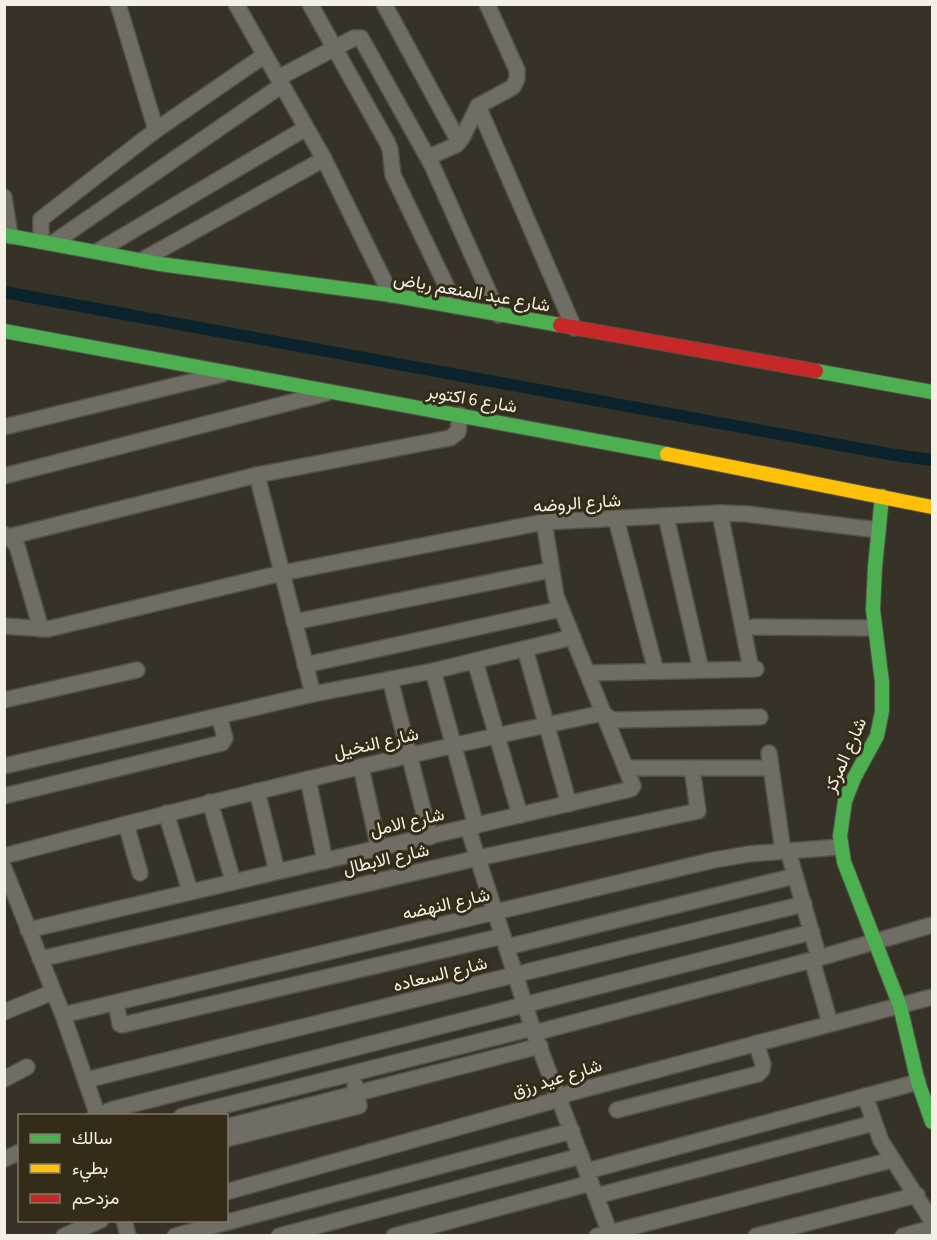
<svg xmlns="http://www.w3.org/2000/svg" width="937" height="1240" viewBox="0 0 937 1240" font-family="'Source Sans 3',Vazirmatn,sans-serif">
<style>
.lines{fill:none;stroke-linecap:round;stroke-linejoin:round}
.canal{stroke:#0a232c;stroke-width:12}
.street-casing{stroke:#545147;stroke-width:18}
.fast-casing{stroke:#545147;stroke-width:16}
.slow-casing{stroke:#545147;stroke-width:16}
.jam-casing{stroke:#545147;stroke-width:16}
.street{stroke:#6f6d64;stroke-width:15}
.fast{stroke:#4caf50;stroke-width:14}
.slow{stroke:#ffc107;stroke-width:14}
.jam{stroke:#c62828;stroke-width:14}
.labels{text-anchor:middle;stroke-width:6;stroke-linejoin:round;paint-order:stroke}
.street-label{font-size:18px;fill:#f4f0e4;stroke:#322c18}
</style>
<rect width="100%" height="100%" fill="#363227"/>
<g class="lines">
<!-- canal -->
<polyline class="canal" points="4,292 889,454 932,460"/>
<defs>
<g id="street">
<polyline points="118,4 156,130"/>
<polyline points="236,4 324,159 391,295"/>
<polyline points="310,4 387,142 390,149 393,175 456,306"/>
<polyline points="384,4 459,142"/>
<polyline points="278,78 354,38 361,38 432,165 499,315"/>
<polyline points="478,106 574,328"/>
<polyline points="429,157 456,145 462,138 478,106 513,87 517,79 517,70 487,4"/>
<polyline points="4,197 10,236"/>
<polyline points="41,241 41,219 156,130 265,55"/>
<polyline points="53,243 282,85"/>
<polyline points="98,251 306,128"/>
<polyline points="142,260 324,159"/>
<polyline points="4,427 223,374"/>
<polyline points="257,475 313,694"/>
<polyline points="4,476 327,393"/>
<polyline points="720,513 751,669"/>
<polyline points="666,516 701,670"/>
<polyline points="616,519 656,671"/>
<polyline points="544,522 556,596 626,769"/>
<polyline points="4,534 11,539 17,546 41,629"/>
<polyline points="4,538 257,475 450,438 458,432 460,415"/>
<polyline points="294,622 551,570"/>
<polyline points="4,626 48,629 282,573 544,522 720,513 747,514 878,530"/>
<polyline points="754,627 874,628"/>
<polyline points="525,649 569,804"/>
<polyline points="475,661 520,815"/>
<polyline points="305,665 561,609"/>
<polyline points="433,671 476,826"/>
<polyline points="588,673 756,669"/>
<polyline points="390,679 430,837"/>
<polyline points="4,700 137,670"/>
<polyline points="769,753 783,851"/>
<polyline points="4,766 313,694 433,671 573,637"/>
<polyline points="361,767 379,849"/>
<polyline points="308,779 325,861"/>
<polyline points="257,791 277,871"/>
<polyline points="4,796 222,743 225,738 219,716"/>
<polyline points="210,802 233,881"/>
<polyline points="166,813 190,891"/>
<polyline points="126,824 140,873"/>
<polyline points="468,828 534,1033 611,1236"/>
<polyline points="788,851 819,958"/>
<path d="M4 856C203 803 402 755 603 713L612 720 760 717"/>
<polyline points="4,868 63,1015 98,1116"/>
<polyline points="28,930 631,789 633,786 626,769 628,768 771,768"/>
<polyline points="507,947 795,876"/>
<polyline points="40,959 478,858 698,811 692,768"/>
<polyline points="812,960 830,1023"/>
<polyline points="116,1003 120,1024 122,1025 503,936"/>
<polyline points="4,1012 53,992"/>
<polyline points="63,1015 714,860 749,854 840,847"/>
<polyline points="534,1033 812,960 932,925"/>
<polyline points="4,1079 27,1067"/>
<polyline points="86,1080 804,904"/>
<polyline points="865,1096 881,1141 932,1221"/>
<polyline points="617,1110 758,1074 762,1070 763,1064 756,1043"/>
<polyline points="95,1116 114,1109 812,932"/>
<polyline points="182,1116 533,1028"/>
<polyline points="226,1127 540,1046"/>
<polyline points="226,1139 359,1106 355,1085"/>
<polyline points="4,1159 20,1152"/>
<polyline points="587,1171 918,1082"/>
<polyline points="226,1192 549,1102 570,1093 932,997"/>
<polyline points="596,1196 874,1123"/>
<polyline points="124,1220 128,1236"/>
<polyline points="64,1236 101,1220"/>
<polyline points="175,1236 572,1131"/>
<polyline points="279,1236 581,1156"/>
<polyline points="394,1236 591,1183"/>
<polyline points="597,1236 892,1160"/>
<polyline points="756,1236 917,1195"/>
<polyline points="903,1236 932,1228"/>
</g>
<g id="fast">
<polyline points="4,235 160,264 391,295 560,325"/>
<polyline points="4,331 667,454"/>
<polyline points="816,371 932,392"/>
<polyline points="882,496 875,567 873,610 882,682 882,711 877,736 854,778 845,801 840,836 844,862 900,1006 918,1082 932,1122"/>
</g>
<polyline id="slow" points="667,454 932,507"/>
<polyline id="jam" points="560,325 816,371"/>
</defs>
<!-- street casing -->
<use href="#street" class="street-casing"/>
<!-- fast casing -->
<use href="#fast" class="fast-casing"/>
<!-- slow casing -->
<use href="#slow" class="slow-casing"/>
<!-- jam casing -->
<use href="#jam" class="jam-casing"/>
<!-- street -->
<use href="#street" class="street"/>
<!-- fast -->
<use href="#fast" class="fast"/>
<!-- slow -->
<use href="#slow" class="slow"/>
<!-- jam -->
<use href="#jam" class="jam"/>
</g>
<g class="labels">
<!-- street labels -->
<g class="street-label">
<text transform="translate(472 292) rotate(10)" y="6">شارع عبد المنعم رياض</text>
<text transform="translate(472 399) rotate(10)" y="6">شارع 6 اكتوبر</text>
<text transform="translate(577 503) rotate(-4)" y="6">شارع الروضه</text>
<text transform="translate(376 743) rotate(-13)" y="6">شارع النخيل</text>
<text transform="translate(845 755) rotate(-66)" y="6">شارع المركز</text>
<text transform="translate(407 822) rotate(-13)" y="6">شارع الامل</text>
<text transform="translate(386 859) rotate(-13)" y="6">شارع الابطال</text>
<text transform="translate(446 904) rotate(-13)" y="6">شارع النهضه</text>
<text transform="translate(440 974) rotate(-14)" y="6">شارع السعاده</text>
<text transform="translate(557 1078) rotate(-17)" y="6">شارع عيد رزق</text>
</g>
</g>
<!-- border -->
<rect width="937" height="1240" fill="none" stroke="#f4f0e4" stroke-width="12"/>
<!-- legend -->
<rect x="18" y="1114" width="210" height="108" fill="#322c18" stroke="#807a6a" stroke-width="1.5"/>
<rect x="30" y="1134" width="30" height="9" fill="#4caf50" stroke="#807a6a" stroke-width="1.5"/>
<text x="72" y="1144" font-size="18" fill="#f4f0e4">سالك</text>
<rect x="30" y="1164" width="30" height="9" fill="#ffc107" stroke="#807a6a" stroke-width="1.5"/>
<text x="72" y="1174" font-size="18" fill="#f4f0e4">بطيء</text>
<rect x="30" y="1194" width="30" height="9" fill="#c62828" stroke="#807a6a" stroke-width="1.5"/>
<text x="72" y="1204" font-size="18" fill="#f4f0e4">مزدحم</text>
</svg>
